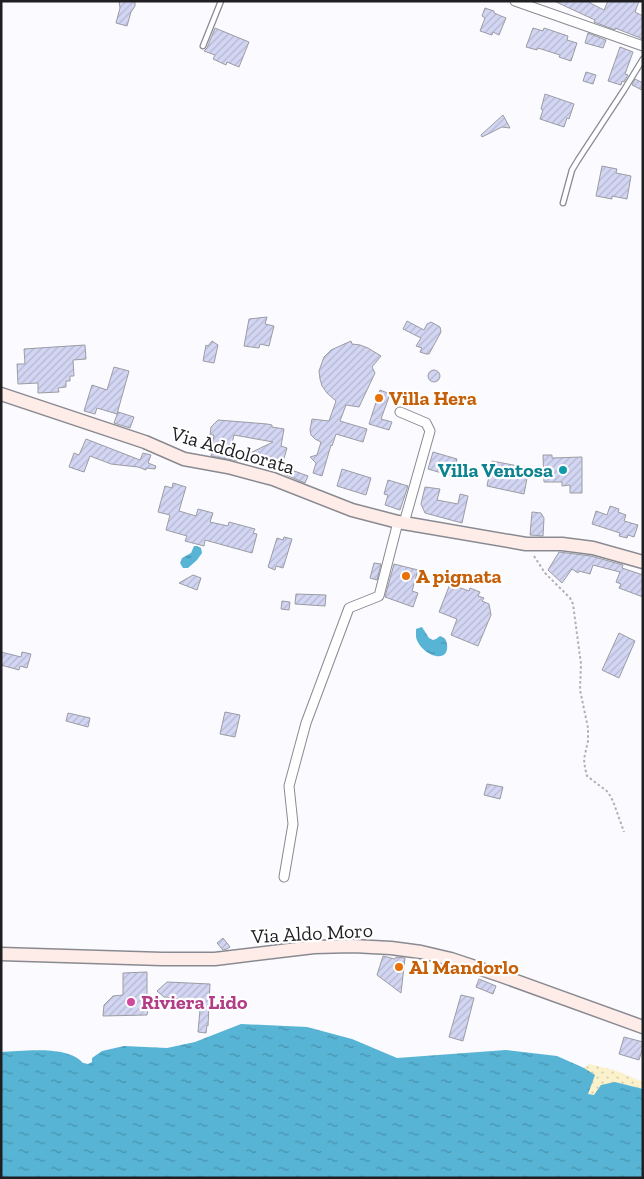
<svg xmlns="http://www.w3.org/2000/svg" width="644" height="1179" viewBox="0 0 644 1179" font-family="'Zilla Slab',serif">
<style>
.sand{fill:url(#sand-dots)}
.water{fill:url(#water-ripples)}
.building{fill:url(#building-hatch);stroke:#9b9ca3}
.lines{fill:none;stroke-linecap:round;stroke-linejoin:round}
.lane-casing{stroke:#898a91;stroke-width:7}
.street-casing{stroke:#898a91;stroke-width:11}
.secondary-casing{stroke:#898a91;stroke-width:15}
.path{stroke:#b0b0b4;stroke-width:2;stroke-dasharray:2.5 2.5;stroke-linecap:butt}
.lane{stroke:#fff;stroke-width:4.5}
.street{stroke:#fff;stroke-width:9}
.secondary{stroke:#feece8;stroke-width:12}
.food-dot{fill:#e8710a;stroke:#fff;stroke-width:2}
.culture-dot{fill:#0f9aa8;stroke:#fff;stroke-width:2}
.hotel-dot{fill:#d1479c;stroke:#fff;stroke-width:2}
.labels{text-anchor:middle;stroke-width:4.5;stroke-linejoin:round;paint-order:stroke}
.food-label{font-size:20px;font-weight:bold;fill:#c56008;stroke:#fff;text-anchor:start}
.street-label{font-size:20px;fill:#1f1f22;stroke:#fff}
.culture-label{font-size:20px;font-weight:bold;fill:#0d838f;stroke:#fff;text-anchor:end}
.hotel-label{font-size:20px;font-weight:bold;fill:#b23c85;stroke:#fff;text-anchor:start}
</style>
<defs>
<pattern id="sand-dots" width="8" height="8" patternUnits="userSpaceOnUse" patternTransform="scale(1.25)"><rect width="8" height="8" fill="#fbf1cb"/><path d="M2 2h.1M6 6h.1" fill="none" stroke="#d7ceae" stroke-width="1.8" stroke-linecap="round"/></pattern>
<pattern id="water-ripples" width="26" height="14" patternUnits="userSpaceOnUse" patternTransform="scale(1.25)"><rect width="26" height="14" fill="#57b4d5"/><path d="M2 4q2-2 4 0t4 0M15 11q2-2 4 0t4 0" fill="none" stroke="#4792ac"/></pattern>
<pattern id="building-hatch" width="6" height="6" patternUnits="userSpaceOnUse" patternTransform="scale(1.25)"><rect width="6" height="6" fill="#d3d6f3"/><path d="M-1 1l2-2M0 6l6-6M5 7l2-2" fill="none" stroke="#b5b7d0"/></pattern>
</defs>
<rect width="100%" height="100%" fill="#fafaff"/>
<!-- sand -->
<polygon class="sand" points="589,1064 614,1070 643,1082 643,1089 615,1082 594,1095 587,1094 584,1068"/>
<!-- water -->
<g class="water">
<polygon points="194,546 197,546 201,548 202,553 197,560 188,568 183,568 180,563 182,558 191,553"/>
<path d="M422 627 429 638 433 640 436 639 440 636C445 638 446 639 447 644 450 666 420 655 416 637 416 634 416 632 416 629Z"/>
<path d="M241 1024 307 1027 352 1039 397 1058 506 1050 557 1056 584 1068 595 1075 588 1094 594 1095 601 1085 615 1082 643 1089V1178H1V1052C23 1051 68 1045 83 1063L88 1064 92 1062V1058L102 1051 124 1046 167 1048 195 1042Z"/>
</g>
<!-- building -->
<g class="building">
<polygon points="119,1 135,1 135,6 131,12 127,26 116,23 120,8"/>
<polygon points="554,1 591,1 590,3 604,10 608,1 639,1 635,12 643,16 643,39 615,28 615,30 594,22 595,20"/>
<polygon points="485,8 494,11 494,13 506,18 499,35 493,32 492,35 480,31 485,18 482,16"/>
<polygon points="215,28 249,42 239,67 227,62 226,65 213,59 215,55 204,51 207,48"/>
<polygon points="533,28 543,31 544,28 568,36 567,40 577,43 571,61 559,57 560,55 538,48 537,50 526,47"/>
<polygon points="588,33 606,40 603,48 585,43"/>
<polygon points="620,47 633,52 625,74 628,75 624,82 622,81 621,85 608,81"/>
<polygon points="586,72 596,75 593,84 583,81"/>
<polygon points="635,79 643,83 642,90 632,85"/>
<polygon points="545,94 574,104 569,119 567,118 564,127 540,119 543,110 541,109"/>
<polygon points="503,115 510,128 502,127 482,137 481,135"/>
<polygon points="602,166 617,169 616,173 631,176 627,199 612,196 612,199 596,196"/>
<polygon points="267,317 265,324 274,326 269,346 260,344 259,348 244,346 249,319"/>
<polygon points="407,321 424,330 427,324 431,322 440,327 441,332 429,354 426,354 420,352 422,348 416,346 421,338 403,329"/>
<polygon points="212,341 218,345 214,363 203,361 206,345 208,346"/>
<polygon points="351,341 352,344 360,345 368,348 381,356 372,367 375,373 359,407 346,405 340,421 367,429 363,442 336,434 332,446 331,445 322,476 313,473 316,463 310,457 317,455 321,442 315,439 311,435 310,430 312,419 329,421 336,401 327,393 322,386 320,379 319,371 324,357 331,350"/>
<polygon points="85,345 86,359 73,360 74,376 70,376 70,381 66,381 66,387 58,388 59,392 38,393 38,383 18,384 17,364 25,364 24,349"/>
<polygon points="114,367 129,371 117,414 97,408 95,414 84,411 92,385 107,390"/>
<circle cx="434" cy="376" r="6"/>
<polygon points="380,390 390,394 381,419 392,422 389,430 369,424"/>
<polygon points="118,412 134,417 130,428 114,423"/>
<polygon points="218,420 267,424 272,425 272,427 284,429 281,446 287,448 283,462 277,461 276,462 261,458 253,461 248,454 273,442 234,435 230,451 239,453 238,461 211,456 214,435 210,435 211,427"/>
<polygon points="86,439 140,460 143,453 151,455 148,463 156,466 155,469 146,468 146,470 138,467 111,464 90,456 84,472 69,467 74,453 79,455"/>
<polygon points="433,452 457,459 452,476 428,469"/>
<polygon points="543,455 552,455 552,458 582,457 582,493 570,493 570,485 562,486 562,482 544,482"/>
<polygon points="492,461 529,468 524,494 487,486"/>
<polygon points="286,468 308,476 305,483 284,474"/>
<polygon points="342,469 371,478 366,495 337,486"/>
<polygon points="388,480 408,486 400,510 385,505 388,495 384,494"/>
<polygon points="173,483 186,487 179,511 196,516 198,509 213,513 210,522 228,526 229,522 255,529 253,533 257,534 252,553 205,540 204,546 185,541 187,536 166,530 170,515 158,512 165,486 172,488"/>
<polygon points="425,487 440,489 437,500 458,504 460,494 468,496 462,523 425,513 421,504"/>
<polygon points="610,506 619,509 618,512 626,515 624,521 638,525 634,537 628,535 627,538 619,536 620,533 592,524 596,511 607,515"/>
<polygon points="532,512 541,513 544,518 543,536 530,535"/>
<polygon points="284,537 292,539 283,568 276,566 275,570 268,567 277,538 283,540"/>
<polygon points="559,552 591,556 623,565 622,568 643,575 643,597 619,588 621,584 616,582 620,572 593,565 590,574 579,571 578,573 572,569 562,583 548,570"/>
<polygon points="374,563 381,564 377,580 370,578"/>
<polygon points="394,564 418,570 412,591 418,593 413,607 385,597"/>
<polygon points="193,575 201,578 197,590 179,583"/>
<polygon points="450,584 469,591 470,588 480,592 478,596 484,598 482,601 489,604 491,615 478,646 451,635 457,619 439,612"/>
<polygon points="296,594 326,595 325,606 295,604"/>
<polygon points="282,601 290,602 289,610 281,609"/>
<polygon points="619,633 635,641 619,678 602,670"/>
<polygon points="1,652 21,657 22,652 31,654 27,668 20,666 19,670 1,665"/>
<polygon points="225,712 240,715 235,737 220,734"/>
<polygon points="68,713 90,718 88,727 66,721"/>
<polygon points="487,784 503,787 500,799 484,795"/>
<polygon points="223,938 230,947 227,949 223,950 217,943"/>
<polygon points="383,956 395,959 396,957 405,958 401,993 377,975"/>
<polygon points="147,972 147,1000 150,997 147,1015 103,1016 104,1005 113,996 123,995 123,973"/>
<polygon points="479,979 496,986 493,994 476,987"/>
<polygon points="167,982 210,984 208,1026 207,1025 206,1033 198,1032 200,1010 194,1009 189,1000 164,997 157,991"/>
<polygon points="461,995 474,998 463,1041 449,1037"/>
<polygon points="624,1037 643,1042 643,1047 639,1060 619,1054"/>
</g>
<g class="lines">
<defs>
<g id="lane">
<polyline points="203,46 221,1"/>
<polyline points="563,203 572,170 578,160 624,90 643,59"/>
</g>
<g id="street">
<polyline points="515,1 643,46"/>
<polyline points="400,412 426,423 430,431 404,523"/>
<polyline points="284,877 293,824 289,786 306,723 349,608 379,596 398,522"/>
</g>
<g id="secondary">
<polyline points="1,394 145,442 184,459 228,467 273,479 352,510 398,522 526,544 562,544 593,548 643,562"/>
<polyline points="1,954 162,959 215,959 314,947 353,946 391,948 421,952 451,959 502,976 643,1027"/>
</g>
</defs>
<!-- lane casing -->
<use href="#lane" class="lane-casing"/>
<!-- street casing -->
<use href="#street" class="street-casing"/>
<!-- secondary casing -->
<use href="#secondary" class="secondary-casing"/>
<!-- path -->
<polyline class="path" points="534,556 545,573 570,598 573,604 581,664 580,690 588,728 588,741 584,759 585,768 587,776 608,792 613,801 624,832"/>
<!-- lane -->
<use href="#lane" class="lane"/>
<!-- street -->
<use href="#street" class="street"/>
<!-- secondary -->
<use href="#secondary" class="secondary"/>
</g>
<!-- markers -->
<g class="food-dot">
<circle cx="379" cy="398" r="5"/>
<circle cx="406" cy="576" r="5"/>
<circle cx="399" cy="967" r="5"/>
</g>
<circle class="culture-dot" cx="563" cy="470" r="5"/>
<circle class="hotel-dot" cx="131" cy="1002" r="5"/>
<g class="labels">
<!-- food labels -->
<g class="food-label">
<text x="389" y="405">Villa Hera</text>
<text x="416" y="583">A pignata</text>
<text x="409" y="974">Al Mandorlo</text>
</g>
<!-- street labels -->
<g class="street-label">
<text transform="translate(233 450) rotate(16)" y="7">Via Addolorata</text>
<text transform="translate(312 933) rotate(-3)" y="7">Via Aldo Moro</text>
</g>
<!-- culture labels -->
<g class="culture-label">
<text x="553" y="477">Villa Ventosa</text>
</g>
<!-- hotel labels -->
<g class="hotel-label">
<text x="141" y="1009">Riviera Lido</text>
</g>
</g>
<!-- border -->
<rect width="644" height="1179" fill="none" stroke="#1f1f22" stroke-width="5"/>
</svg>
